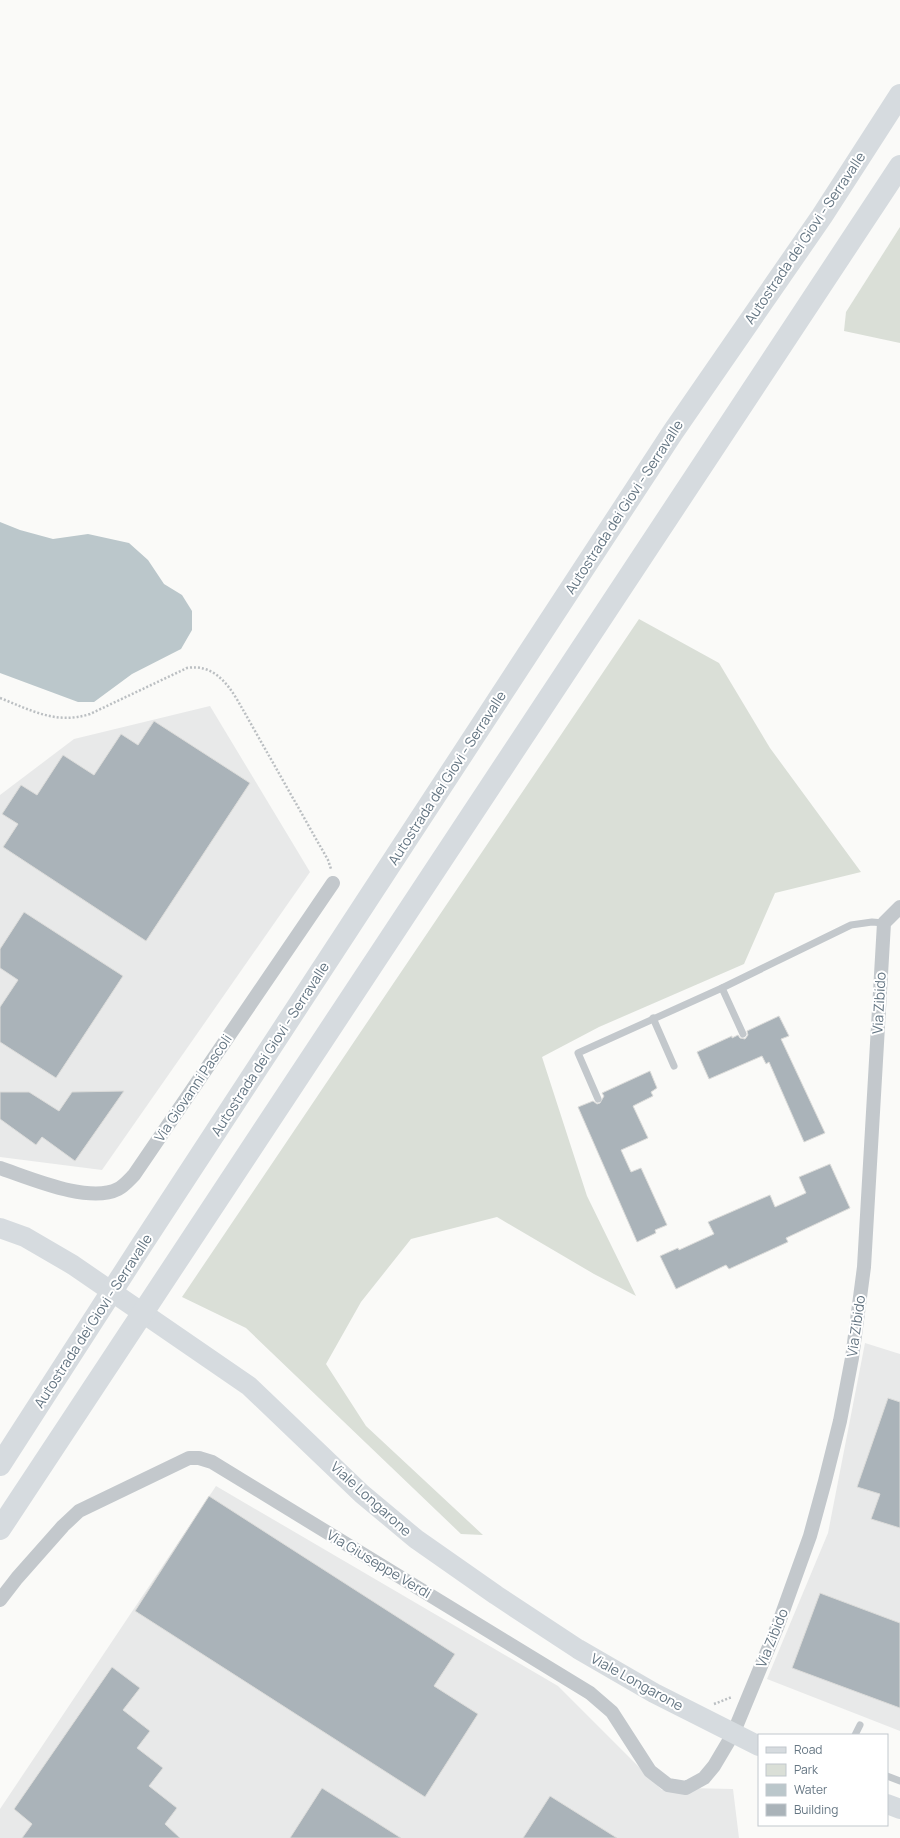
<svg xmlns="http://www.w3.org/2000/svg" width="900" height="1838" viewBox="0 0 900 1838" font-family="Manrope,sans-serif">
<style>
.built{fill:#e8e9e9}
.green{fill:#dadfd7}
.water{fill:#bbc7cb}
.building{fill:#aab3b9;stroke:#dcdcda}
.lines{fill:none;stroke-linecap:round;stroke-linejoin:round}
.path{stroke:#bbbfc2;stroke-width:2.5;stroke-dasharray:2 2;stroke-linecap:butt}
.service{stroke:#c3c8cc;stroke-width:7}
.minor{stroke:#c3c8cc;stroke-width:14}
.secondary{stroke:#d6dbdf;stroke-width:20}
.motorway{stroke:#d6dbdf;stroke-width:22}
.labels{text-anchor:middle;stroke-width:4;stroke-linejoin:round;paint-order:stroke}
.street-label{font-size:14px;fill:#657683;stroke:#fff}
</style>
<rect width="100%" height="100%" fill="#fafaf8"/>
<!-- built -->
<g class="built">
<polygon points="210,706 310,872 102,1170 0,1157 0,795 74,739"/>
<polygon points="865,1343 900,1354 900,1731 767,1679 828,1533"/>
<polygon points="216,1486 558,1686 662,1790 686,1788 733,1789 739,1838 0,1838 0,1809"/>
</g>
<!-- green -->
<g class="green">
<polygon points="900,227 900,343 844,331 846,312"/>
<polygon points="639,619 719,663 770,748 861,872 775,893 744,964 599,1027 542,1057 587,1196 636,1296 594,1274 497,1217 411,1239 361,1302 326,1364 366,1426 483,1535 461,1534 246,1328 182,1297"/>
</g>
<!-- water -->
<polygon class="water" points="0,522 20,530 53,539 88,534 129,543 148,560 164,584 182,595 192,611 192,630 181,649 132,674 94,702 78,702 0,673"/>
<!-- building -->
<g class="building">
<polygon points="154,721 250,783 146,941 3,847 18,824 2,814 21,785 37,795 63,755 94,775 121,734 138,745"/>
<polygon points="24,912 123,976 56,1078 0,1042 0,1007 18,980 0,968 0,949"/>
<polygon points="779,1016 789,1036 781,1039 825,1133 804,1142 769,1062 766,1064 762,1056 709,1079 697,1052 732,1036 732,1038 738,1035 740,1038 745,1039 748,1035 747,1031"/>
<polygon points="650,1071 657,1088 651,1092 653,1096 633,1106 648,1138 621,1150 631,1172 641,1168 667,1225 655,1230 656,1233 637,1242 578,1107 593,1101 597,1104 600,1103 604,1096 602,1093"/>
<polygon points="124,1091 75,1161 42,1137 36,1145 0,1119 0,1092 29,1092 59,1111 72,1092"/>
<polygon points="830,1164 850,1208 786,1238 788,1242 729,1269 726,1265 676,1289 660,1256 678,1248 679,1250 714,1234 708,1222 770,1195 775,1207 806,1193 799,1177"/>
<polygon points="888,1398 900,1402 900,1528 871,1519 880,1494 857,1487"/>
<polygon points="209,1496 455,1654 434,1686 478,1714 425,1797 135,1611"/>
<polygon points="820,1593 900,1623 900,1708 792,1668"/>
<polygon points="112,1667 140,1688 123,1710 150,1731 137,1748 163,1768 149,1786 177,1808 165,1824 180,1838 22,1838 32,1824 14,1809"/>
<polygon points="322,1788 401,1838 290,1838"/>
<polygon points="550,1796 617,1838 523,1838"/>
</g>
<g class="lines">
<!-- path -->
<g class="path">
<path d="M0 698C31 710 56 725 90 714L187 668C212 664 226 681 238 701L328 860 331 869"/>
<polyline points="714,1704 732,1697"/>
</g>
<!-- service -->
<g class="service">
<polyline points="722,988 743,1034"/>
<polyline points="653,1018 674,1066"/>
<polyline points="598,1099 578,1053 722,988 851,925 872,922 884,923"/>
<polyline points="855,1735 860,1725"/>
<polyline points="887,1776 900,1781"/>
</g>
<!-- minor -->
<g class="minor">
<path d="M0 1168C30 1178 89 1204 118 1189 124 1186 129 1180 134 1175L333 883"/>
<polyline points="0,1600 17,1578 63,1526 79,1511 189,1458 199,1458 212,1462 590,1693 612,1712 650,1771 668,1785 686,1788 704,1778 714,1766 733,1734 778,1625 810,1536 825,1481 840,1421 852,1358 864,1267 884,923 900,907"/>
</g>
<!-- secondary -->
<g class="secondary">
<polyline points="0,1228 25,1237 73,1265 249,1386 362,1494 416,1539 496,1595 578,1649 654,1693 759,1746"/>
<polyline points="887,1804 900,1809"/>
</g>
<!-- motorway -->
<g class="motorway">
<polyline points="0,1465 143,1243 673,432 822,216 900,95"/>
<polyline points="0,1529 900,166"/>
</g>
</g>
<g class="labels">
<!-- street labels -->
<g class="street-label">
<text transform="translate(805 238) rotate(-56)" y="5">Autostrada dei Giovi - Serravalle</text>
<text transform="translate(624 507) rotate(-57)" y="5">Autostrada dei Giovi - Serravalle</text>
<text transform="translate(447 778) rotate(-57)" y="5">Autostrada dei Giovi - Serravalle</text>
<text transform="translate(879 1003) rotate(-87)" y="5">Via Zibido</text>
<text transform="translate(270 1049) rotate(-57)" y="5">Autostrada dei Giovi - Serravalle</text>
<text transform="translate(193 1088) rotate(-56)" y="5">Via Giovanni Pascoli</text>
<text transform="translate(93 1321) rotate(-57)" y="5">Autostrada dei Giovi - Serravalle</text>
<text transform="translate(856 1326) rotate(-82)" y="5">Via Zibido</text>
<text transform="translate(371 1499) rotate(42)" y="5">Viale Longarone</text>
<text transform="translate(379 1564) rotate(31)" y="5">Via Giuseppe Verdi</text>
<text transform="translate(772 1638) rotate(-68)" y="5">Via Zibido</text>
<text transform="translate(637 1682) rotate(29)" y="5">Viale Longarone</text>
</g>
</g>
<!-- legend -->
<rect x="758" y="1734" width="130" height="92" fill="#ffffff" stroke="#c1c8cd"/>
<rect x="766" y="1747" width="20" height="6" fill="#d6dbdf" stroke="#c1c8cd"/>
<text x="794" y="1754" font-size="12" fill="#657683">Road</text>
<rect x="766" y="1764" width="20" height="12" fill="#dadfd7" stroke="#c1c8cd"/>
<text x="794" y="1774" font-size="12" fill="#657683">Park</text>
<rect x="766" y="1784" width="20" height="12" fill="#bbc7cb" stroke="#c1c8cd"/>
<text x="794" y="1794" font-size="12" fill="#657683">Water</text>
<rect x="766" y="1804" width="20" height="12" fill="#aab3b9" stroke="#c1c8cd"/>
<text x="794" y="1814" font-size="12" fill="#657683">Building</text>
</svg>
